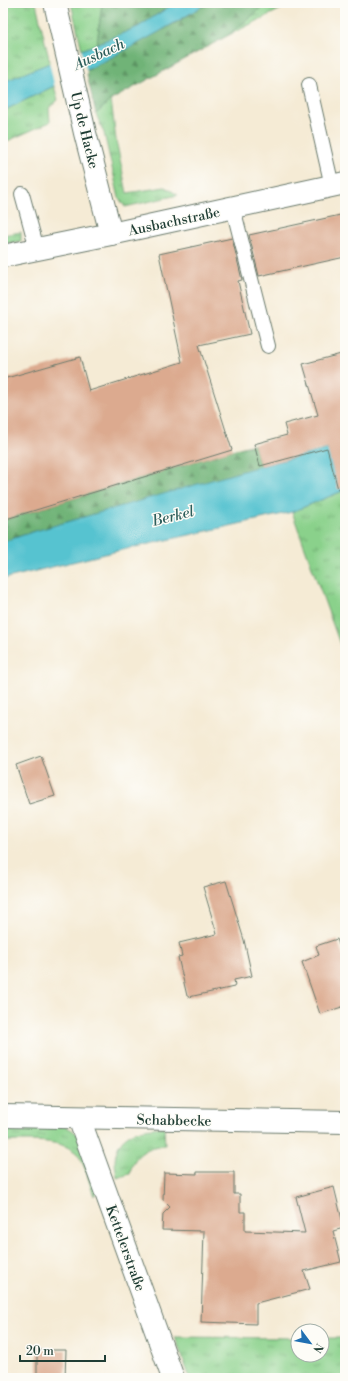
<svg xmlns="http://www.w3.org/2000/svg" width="348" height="1381" viewBox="0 0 348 1381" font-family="'Libre Bodoni',serif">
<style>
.grass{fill:url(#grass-tufts);stroke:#548760}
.forest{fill:url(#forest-firs);stroke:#477856}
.water{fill:#57c3d0;stroke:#3b8082}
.pier{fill:#f5ebd5}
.building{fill:#dcaa8f}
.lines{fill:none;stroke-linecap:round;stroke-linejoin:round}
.service-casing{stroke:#6a7a6c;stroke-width:16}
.minor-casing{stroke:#6a7a6c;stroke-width:24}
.service{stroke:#fff;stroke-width:14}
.minor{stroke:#fff;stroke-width:22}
.labels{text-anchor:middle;stroke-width:3;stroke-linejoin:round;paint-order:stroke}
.street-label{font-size:14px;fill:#1f3d34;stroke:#fdfcf7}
.water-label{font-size:15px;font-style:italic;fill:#2d5e5b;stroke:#fdfcf7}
</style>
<defs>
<pattern id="grass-tufts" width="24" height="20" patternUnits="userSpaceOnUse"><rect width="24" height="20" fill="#8ad18b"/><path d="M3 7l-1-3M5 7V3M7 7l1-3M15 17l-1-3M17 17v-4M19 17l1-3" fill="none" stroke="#70ab72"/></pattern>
<pattern id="forest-firs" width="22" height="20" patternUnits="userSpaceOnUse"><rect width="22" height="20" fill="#6fb377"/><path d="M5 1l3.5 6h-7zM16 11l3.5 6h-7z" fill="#5b9362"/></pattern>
</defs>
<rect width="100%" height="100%" fill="#fdfcf7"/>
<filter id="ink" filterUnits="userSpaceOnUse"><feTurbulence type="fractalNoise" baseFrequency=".025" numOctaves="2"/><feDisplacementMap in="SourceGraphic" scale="8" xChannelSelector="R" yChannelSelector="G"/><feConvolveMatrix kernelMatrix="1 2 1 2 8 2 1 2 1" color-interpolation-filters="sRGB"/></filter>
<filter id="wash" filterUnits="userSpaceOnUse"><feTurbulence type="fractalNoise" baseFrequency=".012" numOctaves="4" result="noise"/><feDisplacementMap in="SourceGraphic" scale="16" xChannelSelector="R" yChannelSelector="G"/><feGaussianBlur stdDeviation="0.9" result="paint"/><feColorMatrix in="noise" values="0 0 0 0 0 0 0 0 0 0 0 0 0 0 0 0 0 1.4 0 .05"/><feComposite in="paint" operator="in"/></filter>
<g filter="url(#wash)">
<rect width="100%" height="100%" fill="#f5ebd5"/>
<!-- grass -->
<g class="grass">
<polygon points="3,3 36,3 50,63 3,82"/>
<polygon points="71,3 103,3 102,4 97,44 82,50"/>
<polygon points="266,3 293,3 227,36 258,11"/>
<polygon points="54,86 58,100 49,108 50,122 3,143 3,111"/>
<polygon points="111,100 116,140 127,193 165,187 178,195 125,207 119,198 104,133 96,114"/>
<polygon points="21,232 21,241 3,244 3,235"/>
<polygon points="345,490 345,658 292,512"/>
<path d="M3 1123 65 1126 72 1130 78 1135 98 1190 94 1196C89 1183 86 1166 78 1155 63 1137 24 1142 3 1141Z"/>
<path d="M164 1127 165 1145C147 1147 133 1154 130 1174L117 1178C117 1173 115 1167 115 1162 116 1132 140 1128 164 1127Z"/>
<polygon points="175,1337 298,1338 298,1355 322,1355 322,1338 343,1338 345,1346 345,1378 190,1378"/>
</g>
<!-- forest -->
<g class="forest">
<polygon points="102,3 175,3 138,27 97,44"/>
<polygon points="207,3 266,3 258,11 227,36 111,100 96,114 86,71 181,20"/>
<polygon points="254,444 260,466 257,473 32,532 3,542 3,520 232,450"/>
</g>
<!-- water -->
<g class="water">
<path d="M175 3H207C142 45 72 77 3 111V82L138 27Z"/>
<polygon points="345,445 345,490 292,512 113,552 3,579 3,542 32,532 260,466"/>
</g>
<!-- pier -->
<polygon class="pier" points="81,48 87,73 55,88 49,61"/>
<g id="blocks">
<!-- building -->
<g class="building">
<polygon points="345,214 345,257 259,276 249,235"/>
<polygon points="232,238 242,280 238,281 250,334 199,345 232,450 3,520 3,379 80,357 89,391 182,362 159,254"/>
<polygon points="345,353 345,488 338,489 327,448 260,466 254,444 287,435 284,424 318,415 303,364"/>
<polygon points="41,756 55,796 29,804 16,765"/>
<polygon points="226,881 244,940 252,976 234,980 235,985 234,987 189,997 187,996 178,957 182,956 179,943 217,934 203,887"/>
<polygon points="337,939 345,961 345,1006 320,1014 302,962 319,955 316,946"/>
<polygon points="197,1172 234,1172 234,1194 240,1194 240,1212 245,1212 245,1231 305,1233 296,1197 334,1187 344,1228 333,1231 341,1262 304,1271 310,1289 256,1303 256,1324 201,1322 204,1231 162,1230 163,1214 170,1207 163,1200 164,1173 197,1174"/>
<polygon points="37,1350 66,1350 65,1378 37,1378"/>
</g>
</g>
</g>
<g filter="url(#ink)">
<use href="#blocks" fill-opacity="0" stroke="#6a7a6c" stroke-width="1"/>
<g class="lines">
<defs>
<g id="service">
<polyline points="309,85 332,186"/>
<polyline points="22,194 37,249"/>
<polyline points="233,208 268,346"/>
</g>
<g id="minor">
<polyline points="55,3 85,133 111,234"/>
<polyline points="3,256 111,234 345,183"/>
<polyline points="3,1116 345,1122"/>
<polyline points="79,1118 173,1378"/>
</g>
</defs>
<!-- service casing -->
<use href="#service" class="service-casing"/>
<!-- minor casing -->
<use href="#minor" class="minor-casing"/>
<!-- service -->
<use href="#service" class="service"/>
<!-- minor -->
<use href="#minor" class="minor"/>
</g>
</g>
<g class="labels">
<!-- street labels -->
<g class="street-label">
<text transform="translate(85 130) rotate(76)" y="5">Up de Hacke</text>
<text transform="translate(174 221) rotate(-12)" y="5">Ausbachstraße</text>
<text transform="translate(174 1120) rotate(1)" y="5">Schabbecke</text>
<text transform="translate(126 1248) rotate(70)" y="5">Kettelerstraße</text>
</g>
<!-- water labels -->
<g class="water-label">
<text transform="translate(99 54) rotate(-25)" y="5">Ausbach</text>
<text transform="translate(173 516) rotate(-14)" y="5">Berkel</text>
</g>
</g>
<!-- margin -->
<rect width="348" height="1381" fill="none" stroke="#fdfcf7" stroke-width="16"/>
<!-- north arrow -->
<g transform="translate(310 1343) rotate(122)"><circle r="19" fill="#fdfcf7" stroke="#a4b0a9"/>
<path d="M0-3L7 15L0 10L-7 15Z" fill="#1f6fb2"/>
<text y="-6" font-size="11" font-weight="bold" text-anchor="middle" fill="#1f3d34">N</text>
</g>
<!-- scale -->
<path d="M20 1355v6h85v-6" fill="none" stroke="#1f3d34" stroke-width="2"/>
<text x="26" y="1355" font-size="12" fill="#1f3d34" stroke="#fdfcf7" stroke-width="3" paint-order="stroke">20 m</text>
</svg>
